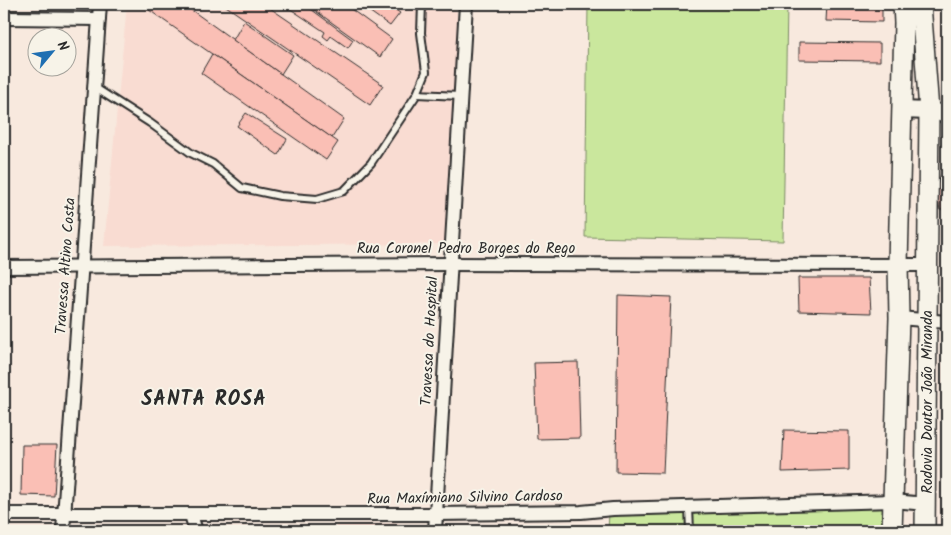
<svg xmlns="http://www.w3.org/2000/svg" width="951" height="535" viewBox="0 0 951 535" font-family="Kalam,sans-serif">
<style>
.built{fill:#f9dcd2}
.green{fill:#cae79d;stroke:#7a8964}
.building{fill:#fabfb5;stroke:#2b2b2b}
.lines{fill:none;stroke-linecap:round;stroke-linejoin:round}
.service-casing{stroke:#2b2b2b;stroke-width:10}
.minor-casing{stroke:#2b2b2b;stroke-width:16}
.tertiary-casing{stroke:#2b2b2b;stroke-width:20}
.secondary-casing{stroke:#2b2b2b;stroke-width:22}
.service{stroke:#f7f3e8;stroke-width:6}
.minor{stroke:#f7f3e8;stroke-width:12}
.tertiary{stroke:#f7f3e8;stroke-width:16}
.secondary{stroke:#f7f3e8;stroke-width:19}
.labels{text-anchor:middle;stroke-width:4;stroke-linejoin:round;paint-order:stroke}
.street-label{font-size:15px;fill:#2b2b2b;stroke:#f7f3e8}
.district-label{font-size:20px;font-weight:bold;letter-spacing:1px;fill:#2b2b2b;stroke:#f7f3e8}
</style>
<rect width="100%" height="100%" fill="#f8e9de"/>
<filter id="ink" filterUnits="userSpaceOnUse"><feTurbulence type="fractalNoise" baseFrequency=".02" numOctaves="2"/><feDisplacementMap in="SourceGraphic" scale="10" xChannelSelector="R" yChannelSelector="G"/><feConvolveMatrix kernelMatrix="1 2 1 2 8 2 1 2 1" color-interpolation-filters="sRGB"/></filter>
<g filter="url(#ink)">
<!-- built -->
<g class="built">
<polygon points="127,4 457,4 457,244 104,246"/>
<polygon points="399,523 399,531 336,531 336,525"/>
</g>
<!-- green -->
<g class="green">
<polygon points="588,4 787,4 783,241 585,237"/>
<polygon points="892,502 891,531 608,531 609,513"/>
</g>
<!-- building -->
<g class="building">
<polygon points="153,4 183,4 344,119 332,138 149,10"/>
<polygon points="223,4 264,4 383,85 370,105"/>
<polygon points="283,4 304,4 353,40 348,48 331,36 328,40 323,36 325,32"/>
<polygon points="306,4 344,4 392,39 380,57"/>
<polygon points="359,4 387,4 400,13 390,26"/>
<polygon points="827,4 882,4 882,22 826,21"/>
<polygon points="244,21 293,55 281,74 233,40"/>
<polygon points="799,42 880,43 880,61 799,60"/>
<polygon points="212,54 338,142 326,160 201,73"/>
<polygon points="246,113 287,139 278,155 237,126"/>
<polygon points="947,163 947,210 940,210 937,192 940,177"/>
<polygon points="798,278 869,278 871,313 799,311"/>
<polygon points="618,295 671,297 663,473 616,472"/>
<polygon points="578,362 580,438 537,439 534,363"/>
<polygon points="784,430 849,431 849,470 782,472"/>
<polygon points="22,445 57,445 54,496 21,495"/>
</g>
<g class="lines">
<defs>
<g id="service">
<polyline points="422,4 421,33 426,72 417,94 460,96"/>
<polyline points="94,87 150,123 191,153 213,164 242,188 280,196 317,199 344,191 371,163 417,94"/>
<polyline points="689,507 690,531"/>
</g>
<g id="minor">
<polyline points="4,18 99,19"/>
<polyline points="4,267 450,264 929,265"/>
<polyline points="899,318 947,322"/>
<polyline points="4,514 436,514 581,512 613,509 893,501 926,504"/>
<polyline points="191,515 196,531"/>
<polyline points="63,531 100,4"/>
<polyline points="435,531 466,4"/>
</g>
<polyline id="tertiary" points="901,110 929,111 947,114"/>
<g id="secondary">
<polyline points="921,4 929,111 925,531"/>
<polyline points="892,531 899,318 898,264 904,23 903,4"/>
</g>
</defs>
<!-- service casing -->
<use href="#service" class="service-casing"/>
<!-- minor casing -->
<use href="#minor" class="minor-casing"/>
<!-- tertiary casing -->
<use href="#tertiary" class="tertiary-casing"/>
<!-- secondary casing -->
<use href="#secondary" class="secondary-casing"/>
<!-- service -->
<use href="#service" class="service"/>
<!-- minor -->
<use href="#minor" class="minor"/>
<!-- tertiary -->
<use href="#tertiary" class="tertiary"/>
<!-- secondary -->
<use href="#secondary" class="secondary"/>
</g>
</g>
<g class="labels">
<!-- street labels -->
<g class="street-label">
<text x="466" y="253">Rua Coronel Pedro Borges do Rego</text>
<text transform="translate(65 266) rotate(-86)" y="5">Travessa Altino Costa</text>
<text transform="translate(429 341) rotate(-87)" y="5">Travessa do Hospital</text>
<text transform="translate(927 402) rotate(-90)" y="5">Rodovia Doutor João Miranda</text>
<text transform="translate(465 497) rotate(-1)" y="5">Rua Maxímiano Silvino Cardoso</text>
</g>
<!-- district labels -->
<g class="district-label">
<text x="204" y="405">SANTA ROSA</text>
</g>
</g>
<!-- margin -->
<rect width="951" height="535" fill="none" stroke="#f7f3e8" stroke-width="20"/>
<rect x="10" y="10" width="931" height="515" fill="none" stroke="#2b2b2b" stroke-width="2" filter="url(#ink)"/>
<!-- north arrow -->
<g transform="translate(52 52) rotate(61)"><circle r="24" fill="#f7f3e8" stroke="#a5a39c"/>
<path d="M0-4L9 19L0 12L-9 19Z" fill="#1f6fb2"/>
<text y="-8" font-size="14" font-weight="bold" text-anchor="middle" fill="#2b2b2b">N</text>
</g>
</svg>
